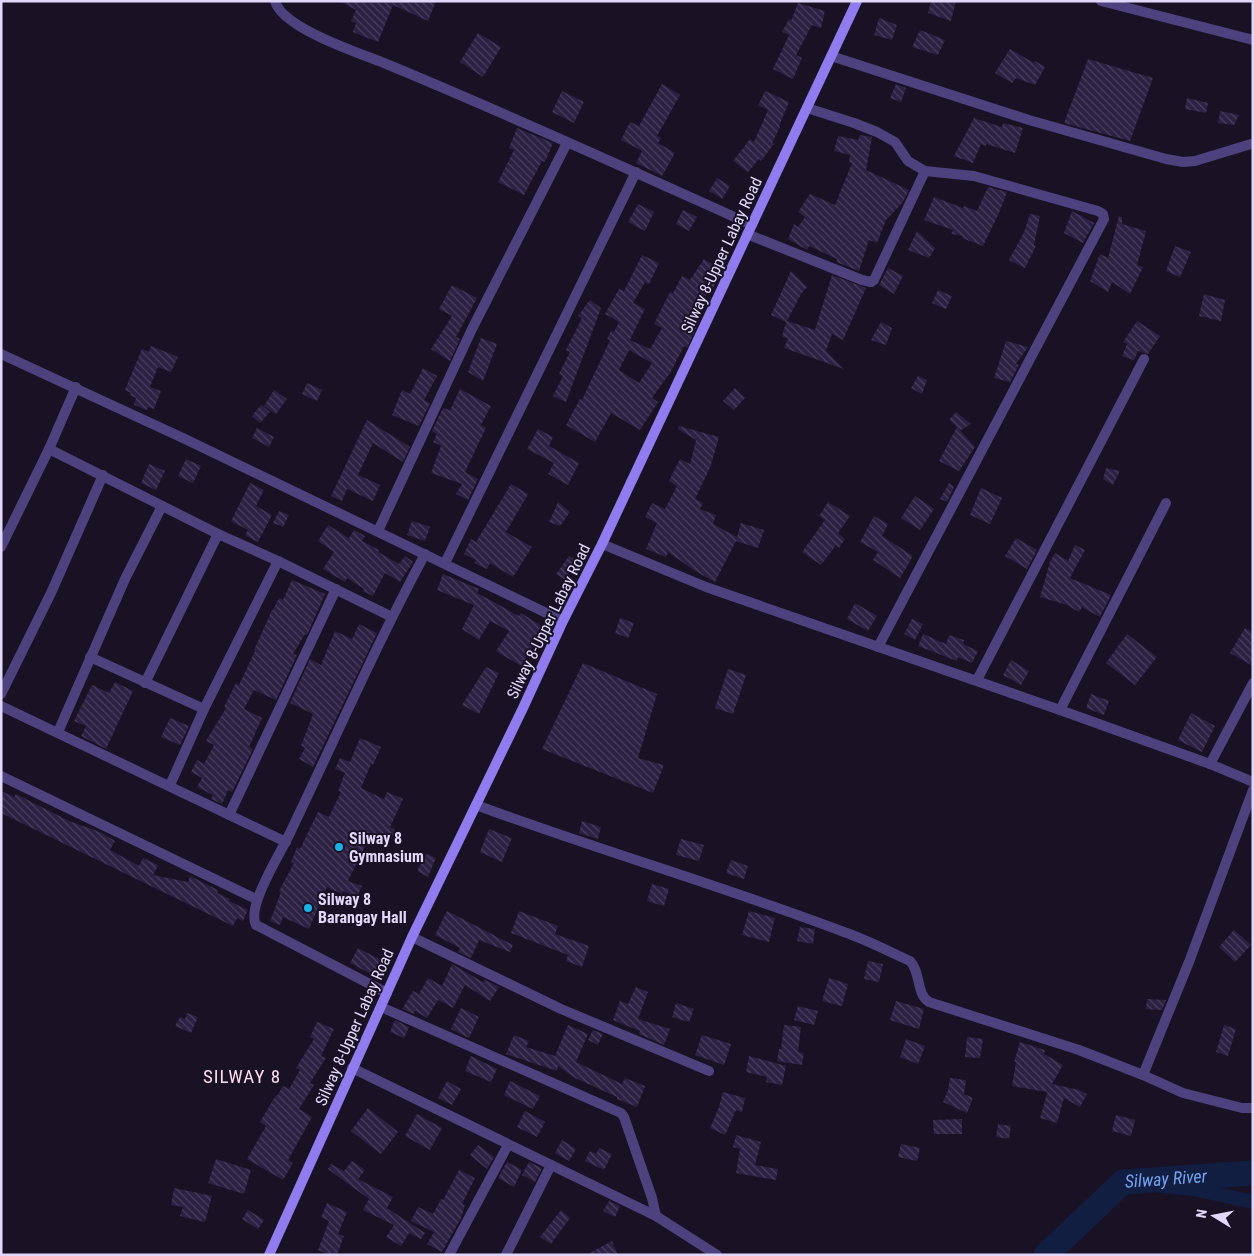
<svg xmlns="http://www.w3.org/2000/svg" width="1254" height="1256" viewBox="0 0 1254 1256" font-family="'Roboto Condensed',sans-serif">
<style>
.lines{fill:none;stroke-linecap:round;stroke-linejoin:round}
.canal{stroke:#121d42;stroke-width:14}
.river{stroke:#121d42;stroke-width:25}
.building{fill:url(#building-back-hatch);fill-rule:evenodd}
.street{stroke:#4d427d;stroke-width:10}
.secondary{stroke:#907bef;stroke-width:10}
.poi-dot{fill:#1cb1e4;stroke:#181224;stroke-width:2}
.labels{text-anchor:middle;stroke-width:4;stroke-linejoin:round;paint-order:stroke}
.street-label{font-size:16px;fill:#e2d9fa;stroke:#181224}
.poi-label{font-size:16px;font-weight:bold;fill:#e2d9fa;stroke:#181224;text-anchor:start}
.water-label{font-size:18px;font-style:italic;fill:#73a2ee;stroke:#181224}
.quarter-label{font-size:19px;letter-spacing:1px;fill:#fbdbea;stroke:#181224}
</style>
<defs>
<pattern id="building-back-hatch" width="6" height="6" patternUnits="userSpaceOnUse" patternTransform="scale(1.25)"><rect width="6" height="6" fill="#2c2043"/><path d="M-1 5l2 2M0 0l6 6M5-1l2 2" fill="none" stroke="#4a405f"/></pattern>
</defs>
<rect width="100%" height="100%" fill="#181224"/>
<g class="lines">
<!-- canal -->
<polyline class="canal" points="1123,1182 1193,1189 1253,1202"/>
<!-- river -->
<path class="river" id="s1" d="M1046 1255 1123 1182 1253 1173"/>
</g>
<!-- building -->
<g class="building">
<polygon points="339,1 436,1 428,21 393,5 378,42 353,32 356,23 351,21 356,10"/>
<polygon points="931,1 956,1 951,21 928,13"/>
<polygon points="798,3 825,11 821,28 812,25 796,55 802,58 793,79 773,69 789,35 782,32 789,19 791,21"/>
<polygon points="879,18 897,25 892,40 874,35"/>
<polygon points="920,30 945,40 938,55 912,47"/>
<polygon points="478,33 501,47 483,77 460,62"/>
<polygon points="1010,49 1034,63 1035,61 1045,67 1035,85 1016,78 1012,83 995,73"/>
<polygon points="1088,59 1153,78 1130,141 1064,123"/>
<polygon points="662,84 680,95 657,136 661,138 658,143 675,153 662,176 636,163 642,151 621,140 630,122 639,126"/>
<polygon points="896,84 906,88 901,102 890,98"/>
<polygon points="562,91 584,102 574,123 552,112"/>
<polygon points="765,91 789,102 779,126 780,127 772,143 774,144 761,161 759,159 748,172 733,161 750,139 754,142 768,110 758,105"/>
<polygon points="1187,98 1208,103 1206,113 1185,109"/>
<polygon points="1220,111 1239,115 1234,125 1218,123"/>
<polygon points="974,118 1002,127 1003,123 1023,128 1015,153 986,144 986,146 981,144 973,163 954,156"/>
<polygon points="517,128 553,143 545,162 542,161 524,195 498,182 514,150 509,148"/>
<polygon points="860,135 872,137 866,170 909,190 903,202 886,220 877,243 869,240 859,271 836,262 837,259 809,246 807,250 788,239 794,224 798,227 805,217 798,212 810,194 835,205 852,163 849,163 850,155 834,151 838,136 858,140"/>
<polygon points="717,178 730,186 722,199 709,191"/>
<polygon points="988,187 1007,192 999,213 983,246 962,238 963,236 951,234 953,230 924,220 934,197 963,208 964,206 977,211"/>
<polygon points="638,204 654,212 645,231 628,222"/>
<polygon points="683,210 697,217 689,231 676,224"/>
<polygon points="1072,211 1094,223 1083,243 1064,233"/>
<polygon points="1030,214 1040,216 1034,245 1036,246 1025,268 1009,260 1024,232"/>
<polygon points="1119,216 1122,217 1122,224 1146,231 1137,265 1143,267 1130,294 1112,282 1108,292 1090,281 1100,254 1108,258"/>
<polygon points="917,231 935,248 929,258 908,250"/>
<polygon points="1175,246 1191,252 1180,277 1166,271"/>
<path d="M642 255 659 263 649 284 645 282 633 303 645 309 630 340 650 349 662 328 654 324 670 292 673 293 682 276 690 280 704 259 723 271 713 288 711 286 695 316 700 319 687 348 684 346 670 373 652 398 658 402 640 430 611 413 595 442 566 425 580 399 582 400 610 340 607 339 611 331 614 332 619 322 605 314 619 289 624 291ZM629 350 652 363 639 383 619 370Z"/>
<polygon points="888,268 903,276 894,294 879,285"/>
<polygon points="791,271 807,287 801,294 787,321 815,330 832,275 866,288 843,340 832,334 826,351 844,369 784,348 788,338 782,337 786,322 771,315"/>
<polygon points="452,285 477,298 456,337 460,339 450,361 431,349 452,316 439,309"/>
<polygon points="938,290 952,296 946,309 932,303"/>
<polygon points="1204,294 1225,300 1221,321 1199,316"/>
<polygon points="590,300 601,308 566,402 553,396 563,376 559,374 570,352 566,350 582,318 578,316"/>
<polygon points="1137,321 1160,336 1148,354 1138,351 1134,360 1122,356 1127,344 1123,342"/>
<polygon points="881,322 892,328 886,345 871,340"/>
<polygon points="481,338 497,344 483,381 468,372"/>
<polygon points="1006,341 1028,347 1016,364 1019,365 1010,382 994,378"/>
<polygon points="151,346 178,357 171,372 158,367 150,387 161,391 154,409 148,407 147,410 134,405 136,398 130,395 131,393 125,390 142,349 149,352"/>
<polygon points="423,368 437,376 424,400 430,403 419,426 392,415 402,390 410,394"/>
<polygon points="918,376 927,380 922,394 911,388"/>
<polygon points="307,383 322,390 317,401 302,394"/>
<polygon points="735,388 745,398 734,410 723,401"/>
<polygon points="460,389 491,406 481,425 486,428 465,472 478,479 468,500 456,494 462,484 431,473 441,446 433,442 437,434 432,431 443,408 450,410"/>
<polygon points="274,390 287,399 276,414 264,406"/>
<polygon points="261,405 270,412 260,423 252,416"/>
<polygon points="956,412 971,424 961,430 959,429 975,447 959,471 939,461 957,427 949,420"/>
<polygon points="367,420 410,447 403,462 373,443 358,475 380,485 373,501 347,489 342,501 331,496"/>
<polygon points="679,426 719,437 710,468 695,499 703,503 700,509 716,515 713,524 737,537 741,523 764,530 758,548 736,541 715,582 695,571 668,552 666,557 646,549 657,523 645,517 652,503 665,509 677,486 669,481 680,459 690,464 696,440 678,429"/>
<polygon points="257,428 274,437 269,447 252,438"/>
<polygon points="538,429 553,437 549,446 579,463 568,485 548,474 554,463 527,449"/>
<polygon points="186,459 201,466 193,483 178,476"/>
<polygon points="149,464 165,471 156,490 141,483"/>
<polygon points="1106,468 1120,471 1113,485 1103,479"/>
<polygon points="250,483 264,490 256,506 272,515 258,542 245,535 248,530 231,521"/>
<polygon points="949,483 954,487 947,502 940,499"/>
<polygon points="511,484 528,494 506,532 532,547 513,577 490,563 487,569 474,563 476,560 464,554 471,539 476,542"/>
<polygon points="981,488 1002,498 990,524 970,515"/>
<polygon points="915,496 934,509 920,530 901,518"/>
<polygon points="558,502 570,512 560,526 549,522"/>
<polygon points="828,502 850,516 838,533 845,539 839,548 836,545 821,565 802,552 825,520 819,516"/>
<polygon points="279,511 289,515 283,527 273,523"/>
<polygon points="874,516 888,524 882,536 913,556 900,578 873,560 878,552 860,542"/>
<polygon points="412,521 430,527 425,541 407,535"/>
<polygon points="328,525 349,538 354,530 365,536 362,541 379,550 378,552 399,564 405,556 413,562 400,582 385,573 373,596 363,591 364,589 347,578 345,582 323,569 334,552 318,541"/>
<polygon points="1016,538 1037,550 1027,569 1005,556"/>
<polygon points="1075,545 1085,550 1070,578 1111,595 1100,617 1082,607 1079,612 1067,605 1040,597 1050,562 1055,553 1068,561"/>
<polygon points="569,556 577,561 565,580 556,574"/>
<polygon points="443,574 479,589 477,593 519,616 521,613 545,628 521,666 496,651 509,631 490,621 479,640 462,629 474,605 437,590"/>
<polygon points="292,580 325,594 307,635 305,634 293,654 297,655 276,700 254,690 244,709 262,718 249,747 253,749 232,792 228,790 222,804 211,799 213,795 197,787 202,778 191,772 197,760 204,764 214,745 206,741 226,708 224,707 236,683 239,685 255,651 254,650 272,610 273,610 279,598 283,600"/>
<polygon points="855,603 877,616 868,631 847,619"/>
<polygon points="620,618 634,623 628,638 615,633"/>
<polygon points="912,619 923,624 915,640 904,634"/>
<polygon points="359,624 377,633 313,767 299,759 305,748 301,746 313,714 290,703 310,659 321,665 335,631 352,639"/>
<polygon points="1245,628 1253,632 1253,666 1230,653"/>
<polygon points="923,634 946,644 949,635 964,640 963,644 978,651 972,663 958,657 957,661 918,646"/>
<polygon points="1127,634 1157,657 1135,685 1106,663"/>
<polygon points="1011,660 1029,671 1021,685 1003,675"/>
<polygon points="583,663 657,694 638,758 664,765 653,793 542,749"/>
<polygon points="486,667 499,673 479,714 462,705"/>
<polygon points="728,669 746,675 733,714 715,708"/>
<polygon points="115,682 133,691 106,749 81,736 86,726 74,721 92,685 109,693"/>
<polygon points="1091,694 1109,701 1104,715 1086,708"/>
<polygon points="1191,713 1215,726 1202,752 1178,740"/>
<polygon points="170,718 189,726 180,745 161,737"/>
<polygon points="360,738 381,747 373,765 371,764 361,788 384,799 387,792 403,799 390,827 395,830 387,846 369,838 348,881 362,886 357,897 343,891 342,894 327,887 309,929 283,917 280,925 270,921 281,892 279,891 294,863 291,862 297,847 300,849 318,812 329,817 341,792 338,791 345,773 335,769 340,758 350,762"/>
<polygon points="1,791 14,797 16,794 69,821 100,832 115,841 110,850 139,866 143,858 158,865 153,875 188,882 190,876 218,890 217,893 230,899 229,901 248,910 243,921 237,918 233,926 1,813"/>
<polygon points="582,821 601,827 598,839 579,833"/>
<polygon points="489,829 512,838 502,862 480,852"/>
<polygon points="681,839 704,845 699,861 676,855"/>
<polygon points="426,854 436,858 428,877 417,871"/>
<polygon points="731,860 748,866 744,879 726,873"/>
<polygon points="652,884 669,889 664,906 647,901"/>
<polygon points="447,911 513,945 510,952 479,940 471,958 458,952 460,948 435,935"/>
<polygon points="519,911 558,926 555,934 589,946 582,967 566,961 568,955 511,933"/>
<polygon points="749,911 775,918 769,942 742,935"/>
<polygon points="800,927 815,929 813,944 797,941"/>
<polygon points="1234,930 1251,945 1235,962 1219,947"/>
<polygon points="358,948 381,960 373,975 350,963"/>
<polygon points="868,961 883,964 879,982 864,979"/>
<polygon points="452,964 483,982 485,980 499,987 490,1001 465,985 453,1008 438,1000 427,1018 415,1011 414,1014 402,1009 413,991 419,994 428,978 442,986"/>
<polygon points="829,978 848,984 842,1006 822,1001"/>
<polygon points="636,987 648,992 638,1019 670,1029 664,1045 639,1034 640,1031 613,1020 620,1001 628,1004"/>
<polygon points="1147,999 1166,1000 1162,1010 1146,1009"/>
<polygon points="896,1001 924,1009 919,1029 890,1020"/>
<polygon points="676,1003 694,1009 689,1022 672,1017"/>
<polygon points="798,1006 818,1011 814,1025 794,1020"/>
<polygon points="461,1008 479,1017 469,1038 451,1029"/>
<polygon points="187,1013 198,1017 191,1033 175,1026 180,1017 185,1019"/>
<polygon points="395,1020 409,1027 404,1038 390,1032"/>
<polygon points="317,1022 334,1029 321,1056 326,1058 310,1083 314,1085 299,1109 312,1117 288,1160 293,1163 283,1180 247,1159 266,1126 260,1122 276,1095 277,1096 283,1086 289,1089 300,1070 296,1068 314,1039 310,1037"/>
<polygon points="568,1025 588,1034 576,1062 622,1084 625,1078 645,1086 637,1107 617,1099 617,1097 575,1078 558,1066 557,1071 506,1054 514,1035 529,1041 526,1047 555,1056"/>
<polygon points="784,1025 801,1027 798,1052 804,1053 802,1065 777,1061 779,1049 781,1049"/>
<polygon points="1224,1025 1236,1029 1228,1056 1216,1052"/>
<polygon points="593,1030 603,1034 598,1045 588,1040"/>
<polygon points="702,1035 731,1044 724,1065 695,1055"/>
<polygon points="967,1037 983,1039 980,1058 965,1057"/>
<polygon points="906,1039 925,1046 918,1064 900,1057"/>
<polygon points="1020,1042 1045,1050 1044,1054 1063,1065 1052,1084 1079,1090 1087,1094 1080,1107 1064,1098 1057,1123 1040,1118 1048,1090 1047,1092 1012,1086 1016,1062 1014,1062"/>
<polygon points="471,1056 497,1069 491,1082 465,1071"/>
<polygon points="749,1056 786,1066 782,1085 766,1082 767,1077 746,1072"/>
<polygon points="950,1078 966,1080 964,1094 973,1098 967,1113 943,1102 948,1090"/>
<polygon points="447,1081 461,1089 452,1105 438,1098"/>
<polygon points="510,1081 540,1096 533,1109 504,1095"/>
<polygon points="723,1092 745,1098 742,1112 736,1110 725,1135 710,1128 719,1107"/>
<polygon points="368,1108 398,1132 381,1154 351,1131"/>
<polygon points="525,1111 545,1122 537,1137 517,1127"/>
<polygon points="417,1114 442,1128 430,1150 405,1136"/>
<polygon points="1116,1115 1135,1120 1131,1136 1112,1131"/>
<polygon points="962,1119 962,1134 934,1134 933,1120"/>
<polygon points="998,1124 1011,1126 1009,1139 996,1137"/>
<polygon points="736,1135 761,1142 755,1165 778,1169 776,1180 736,1173 740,1149 733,1147"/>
<polygon points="562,1140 576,1149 569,1161 555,1153"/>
<polygon points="901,1144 920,1148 917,1161 898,1157"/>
<polygon points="478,1145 494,1157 487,1169 470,1155"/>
<polygon points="599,1148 612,1154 604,1170 585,1161 590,1151 596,1154"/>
<polygon points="216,1159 251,1170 244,1194 208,1183"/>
<polygon points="352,1161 365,1170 358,1179 393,1197 387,1208 425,1233 421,1239 409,1233 401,1246 386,1237 394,1225 363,1210 369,1199 328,1169 331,1164 344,1171"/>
<polygon points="507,1162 522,1170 514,1187 498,1178"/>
<polygon points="529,1162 542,1168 535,1182 522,1175"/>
<polygon points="459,1170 475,1178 462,1204 465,1205 461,1218 442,1252 427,1244 434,1232 411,1221 418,1207 433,1214 441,1199 443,1200"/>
<polygon points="174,1188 212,1196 205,1222 180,1216 183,1207 171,1205"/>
<polygon points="609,1201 620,1206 615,1217 603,1211"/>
<polygon points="327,1203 347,1212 338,1234 344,1236 337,1255 330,1255 318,1250 329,1221 321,1217"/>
<polygon points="248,1210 264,1220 258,1229 242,1219"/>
<polygon points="561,1210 570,1218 551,1244 540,1237"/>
<polygon points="612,1241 618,1255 586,1255"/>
</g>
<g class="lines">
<!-- street -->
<g class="street">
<path d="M275 1C282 28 359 53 384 63 508 114 630 170 752 225"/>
<polyline points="1101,1 1253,40"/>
<polyline points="831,56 1029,120 1166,159 1183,162 1195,161 1251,144"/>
<polyline points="807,108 854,123 877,132 895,142 908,161 925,171 974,176 1098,211 1103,214 1104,219 878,647"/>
<polyline points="747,234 862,280 871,282 874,280 925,171"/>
<polyline points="1,354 185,439 563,621"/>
<polyline points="49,449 218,534 278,561 392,617"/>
<polyline points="378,531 472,329 567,143"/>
<polyline points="602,544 706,587 1060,710 1210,764 1253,782"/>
<polyline points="1,547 49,449 76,387"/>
<polyline points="445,563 636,172"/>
<polyline points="90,657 204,709"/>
<polyline points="977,680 1144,359"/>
<polyline points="145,683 218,534"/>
<polyline points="1,694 51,593 103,475"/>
<polyline points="1,706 286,842"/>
<polyline points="1060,710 1166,503"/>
<polyline points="58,732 125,579 162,506"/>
<polyline points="1210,764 1253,683"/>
<polyline points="1,776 256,899"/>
<polyline points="170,785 204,709 278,561"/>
<path d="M476 805C598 850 723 886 844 932 867 940 888 951 910 961 921 972 916 994 929 1002L1079 1050 1143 1075 1183 1093 1242 1108H1253"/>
<polyline points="229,815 336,589"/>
<polyline points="412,937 561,1009 709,1071"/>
<path d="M387 993 256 925C246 907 280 854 289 835 334 741 376 645 425 554"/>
<polyline points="381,1007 621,1113 624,1117 652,1198 656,1216"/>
<polyline points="352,1068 656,1216 717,1255"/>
<polyline points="1143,1075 1189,962 1253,790"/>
<polyline points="449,1255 508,1145"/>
<polyline points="506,1255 551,1165"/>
</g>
<!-- secondary -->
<polyline class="secondary" points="269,1255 412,937 523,708 563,621 602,544 857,1"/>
</g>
<!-- markers -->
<g class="poi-dot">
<circle cx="339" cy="847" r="5"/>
<circle cx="308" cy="908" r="5"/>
</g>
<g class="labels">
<!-- street labels -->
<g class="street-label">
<text transform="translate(721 255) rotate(-65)" y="6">Silway 8-Upper Labay Road</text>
<text transform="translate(548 621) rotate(-64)" y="6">Silway 8-Upper Labay Road</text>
<text transform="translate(354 1027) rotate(-66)" y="6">Silway 8-Upper Labay Road</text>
</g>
<!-- poi labels -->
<g class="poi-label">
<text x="349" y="844">Silway 8<tspan x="349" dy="18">Gymnasium</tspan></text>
<text x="318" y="905">Silway 8<tspan x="318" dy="18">Barangay Hall</tspan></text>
</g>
<!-- water labels -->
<g class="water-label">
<text dy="6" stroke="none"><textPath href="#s1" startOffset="149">Silway River</textPath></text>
</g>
<!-- quarter labels -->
<g class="quarter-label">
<text x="242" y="1083">SILWAY 8</text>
</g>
</g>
<!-- border -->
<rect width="1254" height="1256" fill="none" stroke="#e2d9fa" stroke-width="5"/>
<!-- north arrow -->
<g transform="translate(1214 1216) rotate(280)" stroke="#181224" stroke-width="4" paint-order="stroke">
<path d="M0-4L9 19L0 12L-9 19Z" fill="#e2d9fa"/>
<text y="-8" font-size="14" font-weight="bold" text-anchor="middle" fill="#e2d9fa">N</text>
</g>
</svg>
